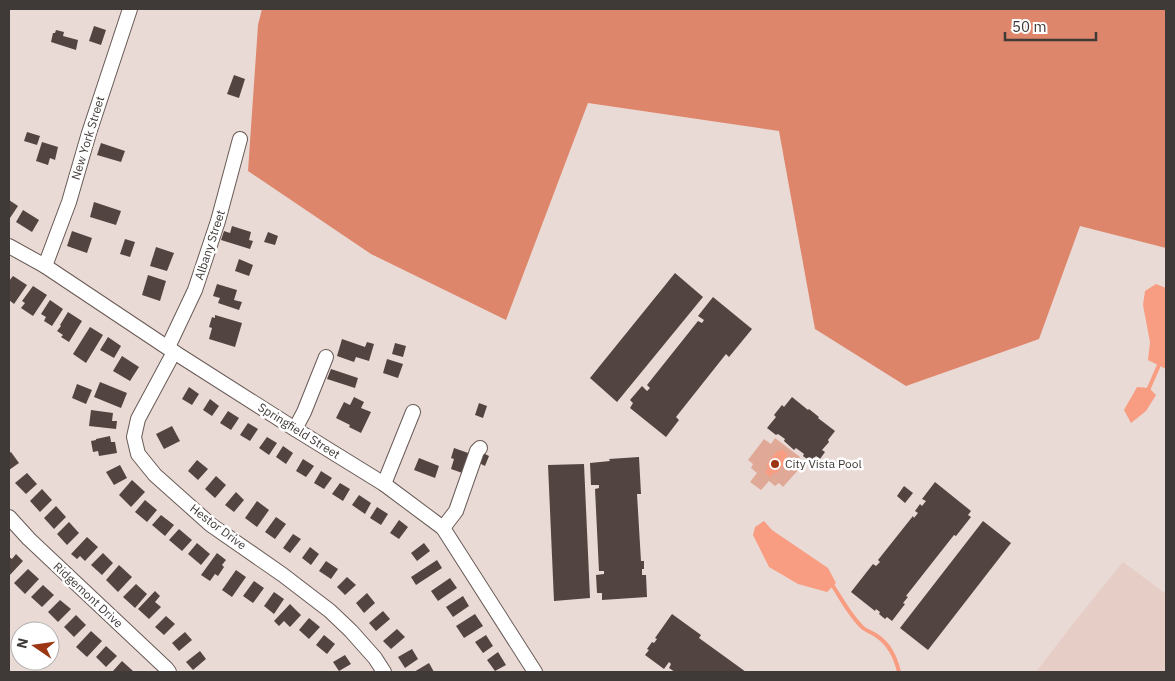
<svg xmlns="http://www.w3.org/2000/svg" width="1175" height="681" viewBox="0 0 1175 681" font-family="'IBM Plex Sans',sans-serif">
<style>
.built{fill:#e6cdc6}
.green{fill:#e0a896}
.forest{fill:#de866b}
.water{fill:#f89d81}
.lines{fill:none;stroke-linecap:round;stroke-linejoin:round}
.stream{stroke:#f89d81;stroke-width:4}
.building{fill:#524440}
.minor-casing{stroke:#685a56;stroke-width:16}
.minor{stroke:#fff;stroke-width:14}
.poi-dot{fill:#9c3612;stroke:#fff;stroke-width:2}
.labels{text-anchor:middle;stroke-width:5;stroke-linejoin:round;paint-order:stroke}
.street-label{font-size:12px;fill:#3f3937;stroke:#fff}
.poi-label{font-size:12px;fill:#3f3937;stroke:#fff;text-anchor:start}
</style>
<rect width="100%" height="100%" fill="#eadad5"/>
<!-- built -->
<polygon class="built" points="1123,562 1166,594 1166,672 1036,672 1076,620"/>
<!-- green -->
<polygon class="green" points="775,438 800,457 797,463 800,468 783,487 779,483 775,486 769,481 761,490 750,482 757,473 751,468 753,464 748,460 764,439 771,444"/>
<!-- forest -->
<polygon class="forest" points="262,9 1166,9 1166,248 1080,226 1039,339 906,386 815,329 779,131 588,103 506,320 371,254 248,171 258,25"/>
<!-- water -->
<g class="water">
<polygon points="1156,284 1166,288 1166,369 1148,360 1150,342 1143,305 1145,291"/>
<polygon points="1137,387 1149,388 1156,395 1146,411 1131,423 1124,410"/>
<polygon points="782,449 788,454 786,458 788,459 776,474 774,472 770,477 765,472 768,468 766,466 777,451 780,452"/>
<polygon points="764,521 772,530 828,568 836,583 827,592 798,584 769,567 753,535 755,527"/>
</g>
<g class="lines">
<!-- stream -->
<g class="stream">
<polyline points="1148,392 1149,388 1159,365"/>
<path d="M833 586C842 600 851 617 863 628 867 631 873 633 877 636 889 644 896 659 899 672"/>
</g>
</g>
<!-- building -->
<g class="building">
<polygon points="94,26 106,30 101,45 89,41"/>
<polygon points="56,30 64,32 63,36 78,40 76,50 51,42 53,33 55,33"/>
<polygon points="234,75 245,79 239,98 227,94"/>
<polygon points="27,132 40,136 37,145 24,141"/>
<polygon points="42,142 58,147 55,160 50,158 48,165 36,161"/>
<polygon points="101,143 125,151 121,162 97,155"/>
<polygon points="9,200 18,206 10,218 9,217"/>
<polygon points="94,202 121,211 116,225 90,217"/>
<polygon points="23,210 39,220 32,232 16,222"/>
<polygon points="232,226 251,232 249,240 253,241 250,249 221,240 224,231 230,233"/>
<polygon points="72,231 92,238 87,253 67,246"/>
<polygon points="268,232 278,236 275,245 264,242"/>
<polygon points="125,239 135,242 130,257 120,254"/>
<polygon points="156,247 174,253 167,271 150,266"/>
<polygon points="239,259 253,265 249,276 235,271"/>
<polygon points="675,273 703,297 617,402 590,378"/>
<polygon points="148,275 166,281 160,301 142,295"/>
<polygon points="13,276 27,285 14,304 9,300 9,281"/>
<polygon points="217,284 237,290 234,300 242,302 239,310 218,303 220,298 213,296"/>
<polygon points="33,286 47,295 33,316 21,308 25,303 22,301"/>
<polygon points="713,297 752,329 729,357 726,354 676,417 679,420 666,437 630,408 633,403 630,400 642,386 647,391 650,388 647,385 698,321 702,323 704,320 698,316"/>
<polygon points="50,300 63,309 52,326 44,321 46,317 41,314"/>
<polygon points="68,312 82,321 69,342 61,337 63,335 57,331 61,326 60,325"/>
<polygon points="215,315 242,323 235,347 209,339 212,328 209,327 212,317 215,318"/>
<polygon points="90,327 103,335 86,363 73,354"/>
<polygon points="108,337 121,346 114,358 100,350"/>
<polygon points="342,339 365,347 367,342 374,344 369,361 356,357 354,362 337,356"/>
<polygon points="395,343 406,346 403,357 392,354"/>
<polygon points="122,356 139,367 130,381 113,371"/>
<polygon points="387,359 403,364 398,378 383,373"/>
<polygon points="331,369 358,378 355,388 327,379"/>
<polygon points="100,382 127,393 121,408 94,397"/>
<polygon points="77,384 92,390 86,404 72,398"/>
<polygon points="189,387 199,394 192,405 182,399"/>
<polygon points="354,397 364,402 361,408 371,412 361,433 349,427 350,425 336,418 344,402 350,405"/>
<polygon points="792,397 808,410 809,409 819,417 818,418 835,431 828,440 829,442 822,450 825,452 820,459 816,456 811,462 803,456 804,454 796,448 794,450 784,441 785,439 778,434 776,435 767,428 776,417 774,415 782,405 784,407"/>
<polygon points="210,399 219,406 212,416 203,410"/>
<polygon points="479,403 487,406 483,418 475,415"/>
<polygon points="91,410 113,413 112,421 117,421 116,429 89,426"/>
<polygon points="228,411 239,418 231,430 220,423"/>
<polygon points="248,423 258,429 250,441 240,435"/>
<polygon points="172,426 180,441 164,449 156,434"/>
<polygon points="110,436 111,442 115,442 117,453 99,456 98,451 93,452 91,441 96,440 96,439"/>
<polygon points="267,437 277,443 269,455 259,448"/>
<polygon points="283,446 293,453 286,464 276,457"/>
<polygon points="454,448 471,454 465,474 451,469 454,459 451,458"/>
<polygon points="11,452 19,463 9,470 9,453"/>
<polygon points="483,453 489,456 485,466 479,463"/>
<polygon points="639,457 641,494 637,494 641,561 644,561 644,569 642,569 642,575 646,575 647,597 602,600 602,593 597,593 596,575 604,574 604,571 599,571 595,489 599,488 599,485 591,485 590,463 610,461 609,459"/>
<polygon points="419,458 439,466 435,478 414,470"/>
<polygon points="303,459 314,466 306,477 296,471"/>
<polygon points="197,460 208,469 198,480 188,471"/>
<polygon points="584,464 590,598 554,601 548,465"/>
<polygon points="120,465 127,478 114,485 106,472"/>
<polygon points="321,471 332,478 324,489 314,483"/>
<polygon points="27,473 37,484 26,494 15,483"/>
<polygon points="216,476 226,485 215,498 205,489"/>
<polygon points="132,480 145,492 131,507 119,495"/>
<polygon points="935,482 971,511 968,515 971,517 956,536 954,535 906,596 908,597 903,603 905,604 892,621 887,617 885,619 879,614 880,612 876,609 875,611 851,592 873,564 876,566 880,562 878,560 913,516 914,518 918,513 915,511 920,504 922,506 926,501 922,499"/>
<polygon points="340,483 350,489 343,501 332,494"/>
<polygon points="904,486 913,493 905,503 897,496"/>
<polygon points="42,489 52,500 40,512 30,501"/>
<polygon points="236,492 244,500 234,512 225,505"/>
<polygon points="359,495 371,503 365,514 352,505"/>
<polygon points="145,500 157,510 147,522 135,512"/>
<polygon points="257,501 269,510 257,527 245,518"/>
<polygon points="56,506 66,517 54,529 44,518"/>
<polygon points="377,507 388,514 381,525 370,518"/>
<polygon points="161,515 174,525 165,536 152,525"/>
<polygon points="276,517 286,524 275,539 265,532"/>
<polygon points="399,520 408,527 399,539 390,533"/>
<polygon points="983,521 1011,543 928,650 900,628"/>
<polygon points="69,522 79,533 67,545 57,534"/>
<polygon points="179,529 192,540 182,551 169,540"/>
<polygon points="293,534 301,539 290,553 283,548"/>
<polygon points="87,537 98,547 85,561 80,556 77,559 71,554"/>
<polygon points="197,543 210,554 201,565 188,554"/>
<polygon points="424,543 430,551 417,561 411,553"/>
<polygon points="310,547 319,554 311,565 302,558"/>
<polygon points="103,553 113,563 102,575 91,565"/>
<polygon points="217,553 226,560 222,565 224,567 218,576 215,574 210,581 201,575"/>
<polygon points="16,554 23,561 9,576 9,557 12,559"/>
<polygon points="437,560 442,568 416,585 411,577"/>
<polygon points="326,561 338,569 331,579 319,571"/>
<polygon points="119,565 132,577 118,592 106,580"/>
<polygon points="28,569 39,579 25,594 14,583"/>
<polygon points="236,570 246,577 232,597 222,590"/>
<polygon points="347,577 356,585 345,595 337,587"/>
<polygon points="450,578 457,588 438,601 431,591"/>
<polygon points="254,581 264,588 253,603 243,596"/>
<polygon points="136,584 147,594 135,608 123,597"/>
<polygon points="43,585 54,595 42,607 31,597"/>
<polygon points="155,591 160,596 155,602 161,607 149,619 138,609"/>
<polygon points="274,592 284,599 274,614 264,606"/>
<polygon points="367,593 375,603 364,613 356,603"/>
<polygon points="463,596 469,606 453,617 446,607"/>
<polygon points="60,600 71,609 58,622 48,612"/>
<polygon points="290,604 301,615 290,627 284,621 279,626 274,621"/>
<polygon points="383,611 390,619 376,631 369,623"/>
<polygon points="475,614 483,626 464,638 456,626"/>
<polygon points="672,614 701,635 699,638 746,672 675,672 669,668 671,664 669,662 664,669 645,655 649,650 647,649 652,642 654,643 657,639 655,638"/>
<polygon points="76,615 86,625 74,637 64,627"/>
<polygon points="166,616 175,624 164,635 155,627"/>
<polygon points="309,618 320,627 309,639 299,630"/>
<polygon points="397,629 405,637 391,649 383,641"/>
<polygon points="91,631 102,641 87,657 76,647"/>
<polygon points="185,632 192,640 179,651 172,643"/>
<polygon points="324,635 335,644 327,654 316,645"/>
<polygon points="486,635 493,646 483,653 475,642"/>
<polygon points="106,646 117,656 106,667 96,657"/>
<polygon points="412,649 418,659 405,668 398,657"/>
<polygon points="200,651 206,659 193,670 186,662"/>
<polygon points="498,652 506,665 495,671 487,660"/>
<polygon points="345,655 351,664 339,671 333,662"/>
<polygon points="122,661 133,671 132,672 114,672 113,671"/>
<polygon points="429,663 434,672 414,672"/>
</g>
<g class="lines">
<defs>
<g id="minor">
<polyline points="9,246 45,266 174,352 295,429 384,484 443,528 535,672"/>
<polyline points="45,266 69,202 89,133 130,9"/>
<polyline points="168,347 195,290 218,221 240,139"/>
<polyline points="174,352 138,419 134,437 138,454 155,475 211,525 283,575 330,611 351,631 375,658 384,672"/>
<polyline points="295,429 304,412 326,357"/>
<polyline points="384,484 413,412"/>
<polyline points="9,517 29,539 166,668 169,672"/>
<polyline points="443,528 456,511 477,451 480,448"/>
</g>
</defs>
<!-- minor casing -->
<use href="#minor" class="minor-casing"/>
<!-- minor -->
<use href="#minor" class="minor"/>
</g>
<!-- markers -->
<circle class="poi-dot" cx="775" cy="464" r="5"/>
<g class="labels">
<!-- street labels -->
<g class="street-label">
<text transform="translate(88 138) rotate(-73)" y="4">New York Street</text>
<text transform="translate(210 245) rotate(-72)" y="4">Albany Street</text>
<text transform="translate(299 431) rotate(32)" y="4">Springfield Street</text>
<text transform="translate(218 527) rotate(37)" y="4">Hestor Drive</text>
<text transform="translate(88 595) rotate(43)" y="4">Ridgemont Drive</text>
</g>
<!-- poi labels -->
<g class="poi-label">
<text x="785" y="468">City Vista Pool</text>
</g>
</g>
<!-- border -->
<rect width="1175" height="681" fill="none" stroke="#3f3937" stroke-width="20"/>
<!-- north arrow -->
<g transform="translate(35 646) rotate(283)"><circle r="24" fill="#ffffff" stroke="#b2b0af"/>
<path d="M0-4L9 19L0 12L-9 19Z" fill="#9c3612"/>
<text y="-8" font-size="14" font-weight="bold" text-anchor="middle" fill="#3f3937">N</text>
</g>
<!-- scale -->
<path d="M1005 32v8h91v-8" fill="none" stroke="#3f3937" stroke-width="2.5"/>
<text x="1012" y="32" font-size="15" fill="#3f3937" stroke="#ffffff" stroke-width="4" paint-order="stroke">50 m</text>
</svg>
